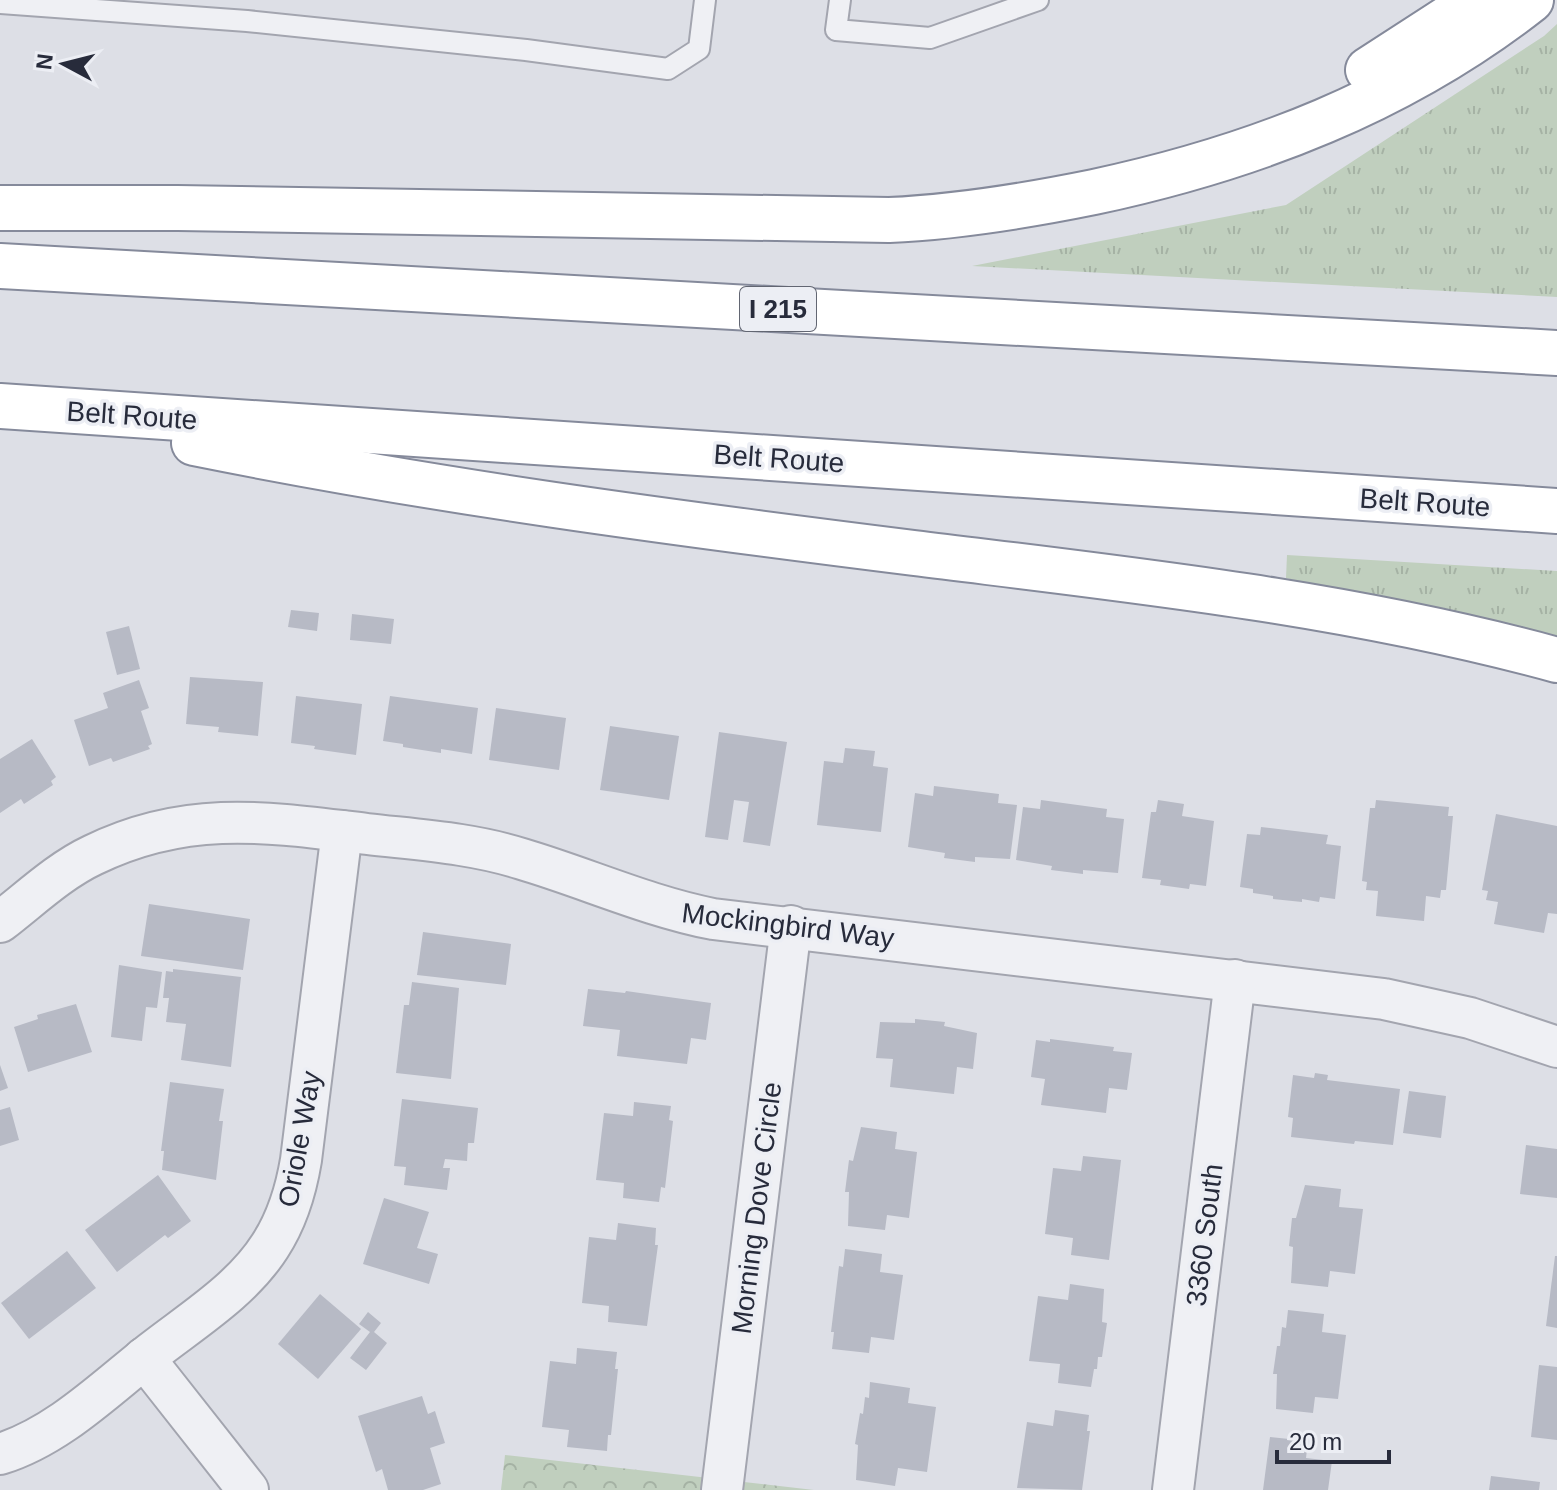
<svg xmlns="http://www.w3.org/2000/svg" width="1557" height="1490" viewBox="0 0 1557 1490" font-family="Arial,sans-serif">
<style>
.grass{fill:url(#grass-tufts)}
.park{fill:url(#park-crowns)}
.building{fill:#b7bac5}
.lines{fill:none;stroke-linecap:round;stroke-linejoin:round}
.lane-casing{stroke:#a3a5af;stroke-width:24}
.street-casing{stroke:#a3a5af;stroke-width:44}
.highway-casing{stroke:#858a9b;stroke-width:48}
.lane{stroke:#eff0f4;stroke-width:20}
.street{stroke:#eff0f4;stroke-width:40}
.highway{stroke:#fff;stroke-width:44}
.labels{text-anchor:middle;stroke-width:7;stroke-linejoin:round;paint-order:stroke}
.shield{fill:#eceef4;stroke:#626672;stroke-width:2}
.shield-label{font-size:26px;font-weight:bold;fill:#272b3b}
.street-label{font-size:28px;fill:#272b3b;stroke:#eceef4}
</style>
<defs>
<pattern id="grass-tufts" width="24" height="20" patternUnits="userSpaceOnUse" patternTransform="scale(2)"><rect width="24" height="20" fill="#c0cfbe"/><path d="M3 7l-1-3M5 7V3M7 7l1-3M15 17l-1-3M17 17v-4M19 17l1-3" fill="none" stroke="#a5b2a4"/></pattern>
<pattern id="park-crowns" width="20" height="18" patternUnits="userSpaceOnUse" patternTransform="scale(2)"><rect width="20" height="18" fill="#c0cfbe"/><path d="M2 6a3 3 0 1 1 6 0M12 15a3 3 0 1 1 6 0" fill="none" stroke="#a5b2a4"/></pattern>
</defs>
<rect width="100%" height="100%" fill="#dddfe6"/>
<!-- grass -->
<g class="grass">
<polygon points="1557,24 1557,297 972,266 1286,205 1544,36"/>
<polygon points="1287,555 1557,571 1557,646 1286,578"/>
</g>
<!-- park -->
<polygon class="park" points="505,1455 814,1490 501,1490"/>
<!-- building -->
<g class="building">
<polygon points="291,610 319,613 317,631 288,627"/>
<polygon points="352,614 394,619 391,644 350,640"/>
<polygon points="129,626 140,669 117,675 106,632"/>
<polygon points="190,677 263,682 258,736 218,732 219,727 186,724"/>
<polygon points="139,680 149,708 141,711 152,744 148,746 150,749 113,762 111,758 89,766 74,720 108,708 103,693"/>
<polygon points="296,696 362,704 356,755 314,749 315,746 291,743"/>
<polygon points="390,696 478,708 472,754 441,749 441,753 403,747 403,744 383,741"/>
<polygon points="496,708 566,718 559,770 489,760"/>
<polygon points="610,726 679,736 669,800 600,790"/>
<polygon points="719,732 787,742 770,846 743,842 749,802 734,800 728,840 705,837"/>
<polygon points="32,739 56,777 51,781 53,785 24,804 21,799 0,813 0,759"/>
<polygon points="845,748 875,751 873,766 888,768 881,832 817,825 824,761 843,763"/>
<polygon points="934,786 999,794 998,803 1017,805 1010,859 975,857 975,862 944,858 945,853 908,847 915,793 933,796"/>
<polygon points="1041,800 1107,809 1106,817 1124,819 1118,873 1083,870 1083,874 1051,870 1052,866 1016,860 1023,807 1040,809"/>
<polygon points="1158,800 1184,804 1182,816 1214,821 1206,886 1190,884 1189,889 1160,885 1161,880 1142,878 1151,812 1156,812"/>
<polygon points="1376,800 1449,807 1448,816 1453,816 1446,890 1441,890 1440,898 1426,896 1424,921 1376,916 1378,891 1366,890 1367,882 1362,881 1370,808 1375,808"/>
<polygon points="1496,814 1557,826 1557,914 1548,913 1544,933 1494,924 1498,902 1486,900 1488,891 1482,890"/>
<polygon points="1261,827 1328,835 1326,844 1341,846 1335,899 1320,897 1319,902 1302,899 1302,902 1273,899 1273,896 1253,893 1253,889 1240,887 1247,834 1260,835"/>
<polygon points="149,904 250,919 243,970 141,956"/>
<polygon points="423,932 511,944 506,985 417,975"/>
<polygon points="119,965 162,972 157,1008 146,1007 142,1041 111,1037"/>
<polygon points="173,969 241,977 231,1067 181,1060 186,1024 166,1022 169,998 163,998 166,971 173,972"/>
<polygon points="412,982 459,988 451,1079 396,1073 404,1005 409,1005"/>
<polygon points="588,989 625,993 626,991 711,1003 706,1040 691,1038 687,1064 617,1056 620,1030 583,1026"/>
<polygon points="76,1004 92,1052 28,1072 14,1027 38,1019 37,1015"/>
<polygon points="915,1019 945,1022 944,1026 977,1033 973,1069 957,1067 954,1094 890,1087 893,1059 876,1058 880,1022 915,1023"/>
<polygon points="1050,1039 1114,1047 1113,1051 1132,1053 1127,1090 1109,1088 1106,1113 1041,1105 1045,1079 1031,1077 1036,1040 1050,1042"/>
<polygon points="0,1065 8,1088 0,1091"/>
<polygon points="1315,1073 1328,1075 1327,1080 1400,1089 1393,1145 1355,1141 1354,1144 1291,1137 1293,1118 1288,1117 1293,1075 1314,1078"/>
<polygon points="170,1082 224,1089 219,1121 223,1121 216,1180 162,1170 164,1151 161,1151"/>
<polygon points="1409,1091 1446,1096 1441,1138 1403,1133"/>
<polygon points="402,1099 478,1108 474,1143 468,1143 467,1161 445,1159 443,1168 450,1168 447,1190 404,1185 406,1167 394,1166"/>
<polygon points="634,1102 671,1106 669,1120 673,1121 665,1188 661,1187 659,1202 623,1198 624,1183 596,1180 604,1113 633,1116"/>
<polygon points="10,1107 19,1140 0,1146 0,1110"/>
<polygon points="861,1127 897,1132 895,1149 917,1152 909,1218 887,1215 885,1230 848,1226 849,1192 845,1192 849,1160 853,1161"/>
<polygon points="1526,1145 1557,1149 1557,1198 1520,1194"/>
<polygon points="1083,1156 1121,1160 1109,1260 1071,1255 1073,1238 1045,1234 1053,1168 1081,1171"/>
<polygon points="158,1175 191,1221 168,1238 165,1235 117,1272 85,1230"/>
<polygon points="1305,1185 1341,1189 1339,1207 1363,1209 1355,1274 1330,1271 1328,1287 1291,1283 1293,1247 1289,1246 1292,1218 1296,1218"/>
<polygon points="384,1198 429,1212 417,1248 438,1254 429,1284 363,1264"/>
<polygon points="618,1223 656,1228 655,1245 658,1245 647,1326 608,1322 609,1306 582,1303 589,1237 616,1240"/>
<polygon points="845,1249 882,1254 880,1272 903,1275 894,1340 871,1337 869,1353 832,1349 834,1332 831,1332 839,1266 843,1267"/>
<polygon points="67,1251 96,1288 29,1339 1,1303"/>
<polygon points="1555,1256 1557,1256 1557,1328 1546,1326"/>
<polygon points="1070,1284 1104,1289 1102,1322 1107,1323 1102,1357 1098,1357 1097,1369 1094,1369 1091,1387 1058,1383 1060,1364 1029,1361 1038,1296 1068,1300"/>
<polygon points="320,1294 361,1329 318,1379 278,1344"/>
<polygon points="1288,1310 1324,1314 1322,1332 1346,1335 1338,1399 1315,1397 1313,1413 1276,1409 1277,1374 1273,1374 1277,1346 1280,1346 1282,1327 1286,1328"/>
<polygon points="368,1312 381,1323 374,1332 387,1343 366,1370 350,1358 370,1332 359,1324"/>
<polygon points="577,1348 617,1352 615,1369 618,1369 611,1435 608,1435 607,1451 567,1447 569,1430 542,1427 550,1361 576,1364"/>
<polygon points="1539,1365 1557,1367 1557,1440 1531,1437"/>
<polygon points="870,1382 910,1388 908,1403 936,1407 927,1472 898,1468 895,1486 856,1480 858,1445 855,1444 860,1413 863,1414 865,1397 869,1398"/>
<polygon points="422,1396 428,1414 435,1411 445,1443 430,1448 441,1484 423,1490 388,1490 382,1469 376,1472 358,1416"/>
<polygon points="1055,1410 1089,1415 1087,1431 1090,1431 1082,1490 1017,1488 1027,1422 1053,1426"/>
<polygon points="1270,1437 1308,1441 1306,1458 1332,1461 1328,1490 1263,1490"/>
<polygon points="1491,1476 1540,1482 1539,1490 1489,1490"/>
</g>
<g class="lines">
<defs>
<g id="lane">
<polyline points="840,0 836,30 930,38 1038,0"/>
<polyline points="0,3 247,21 526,50 668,69 699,49 705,0"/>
</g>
<g id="street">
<path d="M0 922C30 899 59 871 93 855 187 809 268 822 367 834 419 840 472 843 522 859 586 878 647 906 713 919L1384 999 1470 1018 1557 1047"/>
<polyline points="144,1358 248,1490"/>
<path d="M0 1454C58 1436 105 1389 152 1352 193 1320 242 1290 270 1246 287 1220 296 1190 301 1160L342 831"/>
<polyline points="722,1490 791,926"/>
<polyline points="1173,1490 1235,980"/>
</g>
<g id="highway">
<polyline points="1368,70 1476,0"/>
<path d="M0 208H178L889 220C959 217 1025 206 1094 192 1253 158 1402 101 1531 0"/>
<polyline points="0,266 1557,353"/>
<polyline points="0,406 1557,511"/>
<path d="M194 443C432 491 673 523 914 553 1131 580 1345 602 1557 660"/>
</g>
</defs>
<!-- lane casing -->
<use href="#lane" class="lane-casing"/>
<!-- street casing -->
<use href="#street" class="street-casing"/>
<!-- highway casing -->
<use href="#highway" class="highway-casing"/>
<!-- lane -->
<use href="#lane" class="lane"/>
<!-- street -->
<use href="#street" class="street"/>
<!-- highway -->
<use href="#highway" class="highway"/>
</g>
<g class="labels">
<!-- shield labels -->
<rect class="shield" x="740" y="287" width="76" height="44" rx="6"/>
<g class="shield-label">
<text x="778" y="318">I 215</text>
</g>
<!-- street labels -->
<g class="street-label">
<text transform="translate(132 415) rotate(4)" y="10">Belt Route</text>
<text transform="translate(779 458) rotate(4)" y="10">Belt Route</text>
<text transform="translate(1425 502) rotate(4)" y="10">Belt Route</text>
<text transform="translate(788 925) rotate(7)" y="10">Mockingbird Way</text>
<text transform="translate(299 1139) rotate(-80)" y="10">Oriole Way</text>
<text transform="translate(756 1208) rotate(-83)" y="10">Morning Dove Circle</text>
<text transform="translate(1204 1235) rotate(-83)" y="10">3360 South</text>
</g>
</g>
<!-- north arrow -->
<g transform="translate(64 64) rotate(277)" stroke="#eceef4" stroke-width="6" paint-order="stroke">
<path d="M0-6L14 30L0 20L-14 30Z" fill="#272b3b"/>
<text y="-12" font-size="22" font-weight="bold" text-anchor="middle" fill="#272b3b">N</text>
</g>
<!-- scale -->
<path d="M1277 1450v12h112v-12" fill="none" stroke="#272b3b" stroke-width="4"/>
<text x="1289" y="1450" font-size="24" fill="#272b3b" stroke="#eceef4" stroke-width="6" paint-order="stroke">20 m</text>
</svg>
